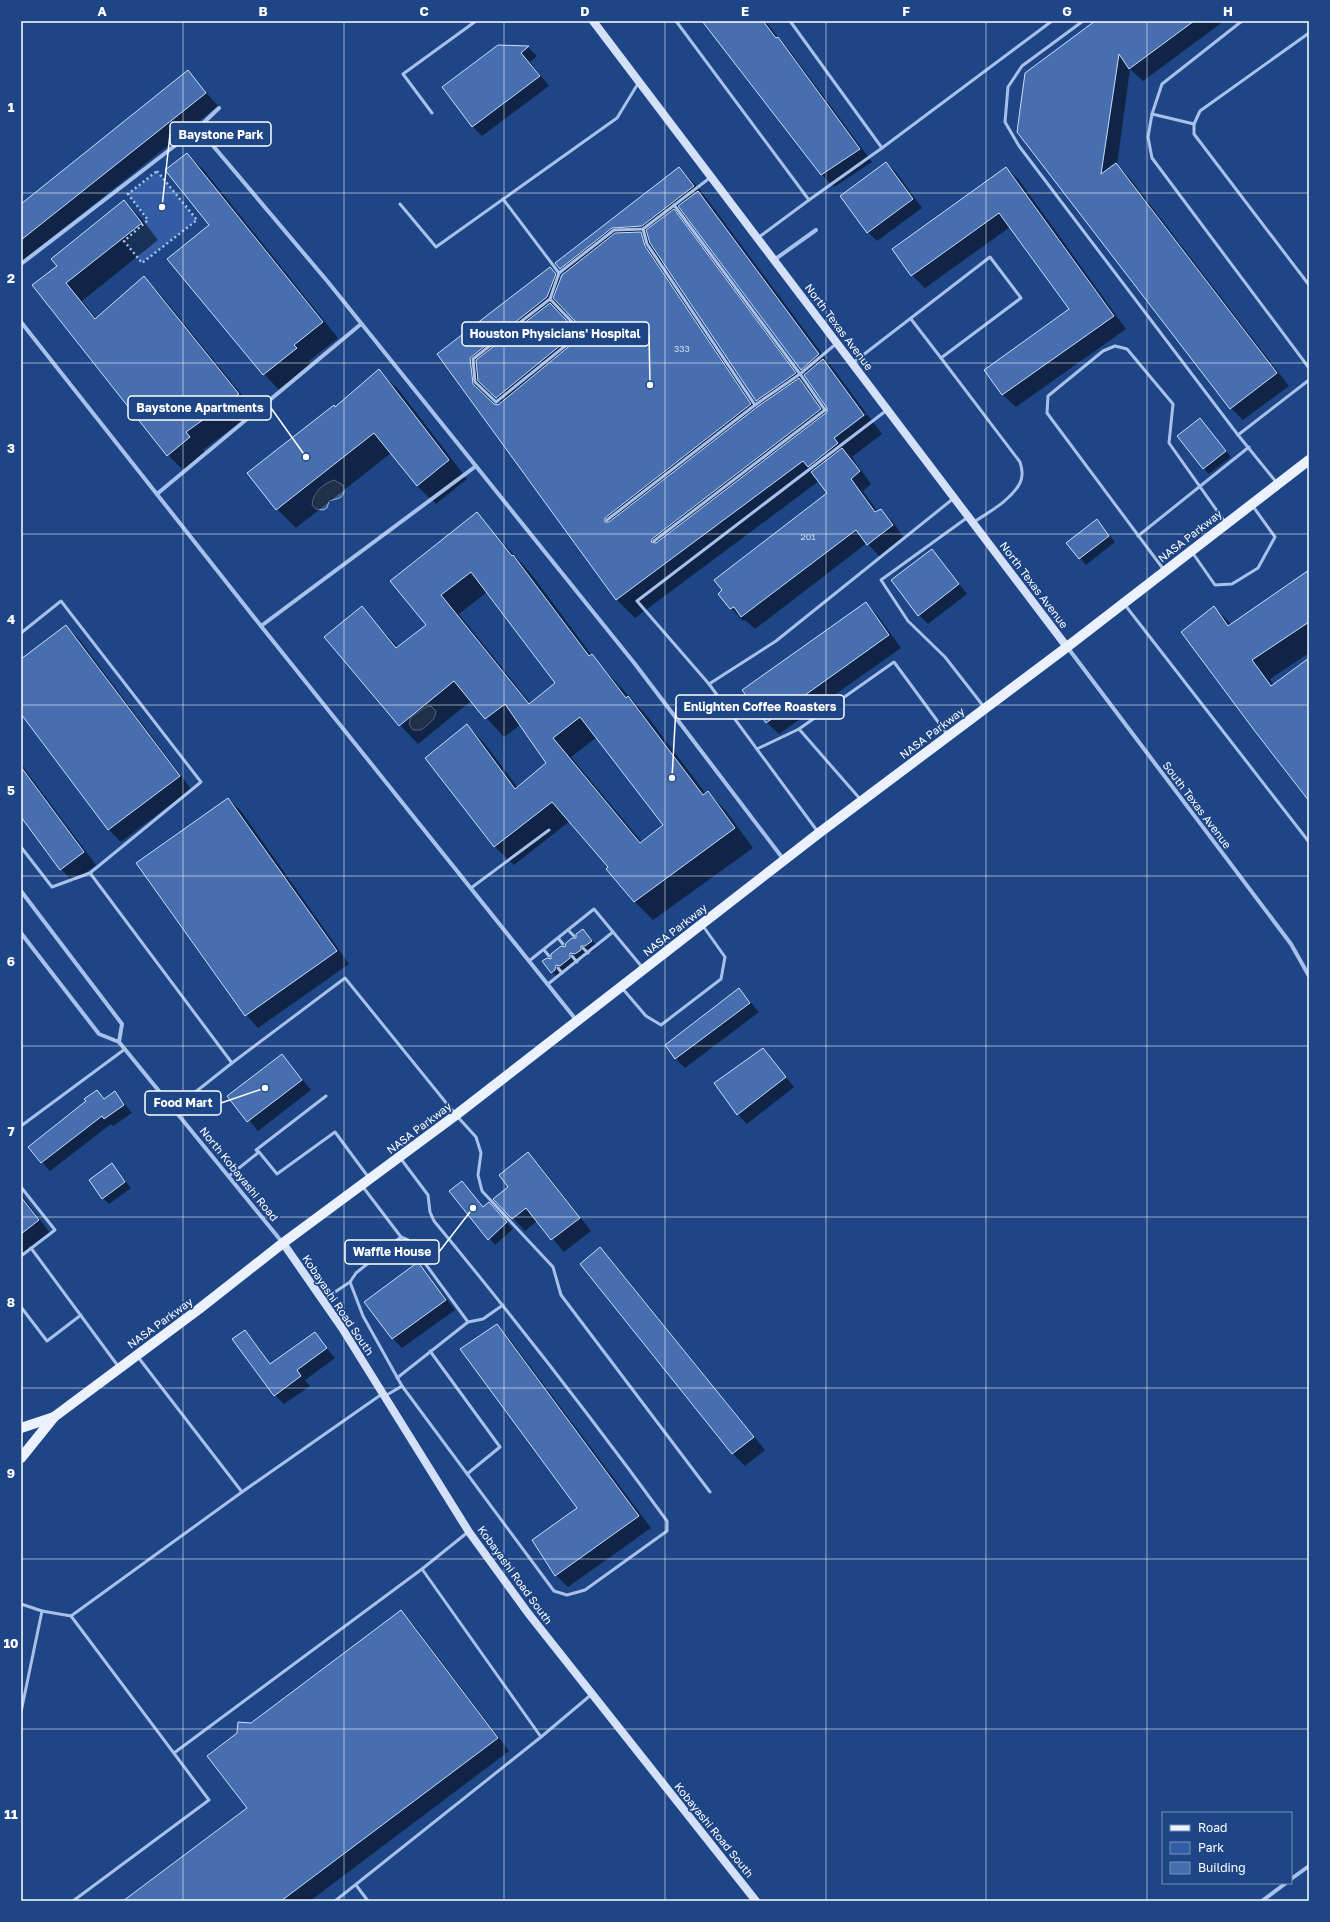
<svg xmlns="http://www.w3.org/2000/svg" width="1330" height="1922" viewBox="0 0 1330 1922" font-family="'Golos Text',sans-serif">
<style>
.green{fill:#325da4}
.water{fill:#3d5a8a;stroke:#9bbbec}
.shadow{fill:#0007;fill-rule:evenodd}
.building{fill:#476faf;stroke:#ccddf8;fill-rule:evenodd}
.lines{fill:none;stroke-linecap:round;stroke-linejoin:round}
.path{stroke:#a7c1ea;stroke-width:2.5;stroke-dasharray:2 3;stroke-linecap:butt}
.lane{stroke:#a7c1ea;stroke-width:3}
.street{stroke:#a7c1ea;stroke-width:4}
.secondary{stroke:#d3e0f8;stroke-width:8}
.primary{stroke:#ebf2fe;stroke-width:10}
.grid{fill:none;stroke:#fff;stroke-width:1;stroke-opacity:0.55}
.labels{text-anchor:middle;stroke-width:3.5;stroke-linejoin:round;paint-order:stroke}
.number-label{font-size:9px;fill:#d1dbeb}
.street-label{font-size:11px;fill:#fff;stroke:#1e4586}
.leader{fill:none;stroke:#fff;stroke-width:1.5}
.callout-dot{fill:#fff;stroke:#1e4586;stroke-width:1.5}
.callout{fill:#1e4586;stroke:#fff;stroke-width:1.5}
.callout-label{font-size:12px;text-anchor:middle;font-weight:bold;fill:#fff}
.neatline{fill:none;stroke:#fff;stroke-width:1.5}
.grid-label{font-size:13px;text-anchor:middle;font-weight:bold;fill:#fff}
</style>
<rect width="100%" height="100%" fill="#1e4586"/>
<!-- green -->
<polygon class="green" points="157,171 197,220 142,263 124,241 148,219 128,194"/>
<!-- water -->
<g class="water">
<path d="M334 480 343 485C347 499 338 498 329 501L327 508 323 510 316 509 312 505C313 492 323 484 334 480Z"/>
<path d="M431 706 436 711C436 720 427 725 421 730H413L409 724 411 717 426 707Z"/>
</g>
<!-- shadow -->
<g class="shadow">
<polygon points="703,21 765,21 790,51 872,162 834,187 822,175"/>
<polygon points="1097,21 1224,21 1143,81 1130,69 1117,165 1129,177 1289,386 1243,420 1231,408 1018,132"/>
<polygon points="498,46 528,47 537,56 530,62 549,86 482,136 473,127 443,87"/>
<polygon points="188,72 218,106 21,262 21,205"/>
<polygon points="187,154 203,169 338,338 309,361 312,365 279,390 264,374 210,225"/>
<polygon points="886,163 896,172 922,208 877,241 868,232"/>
<path d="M679 168 698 187 866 413 846 428V430L867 414 882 434 852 457 871 484 863 491 878 512 881 510 893 522 904 538 880 557 867 543 755 629 745 620 743 621 731 608 723 590 828 493 819 481 635 618 616 599 438 355 550 268 561 279 565 273 560 268ZM691 221 806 374 828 408V413L687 224ZM661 258 762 405 758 408 663 265ZM567 312 576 320 575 330 563 318ZM490 391 501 403 498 406 491 403Z"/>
<polygon points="1006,168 1019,180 1126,329 1016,407 1003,395 985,370 1070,310 1010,227 925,288 912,275 893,249"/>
<polygon points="124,201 141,218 158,240 82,301 97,319 144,278 161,295 255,411 203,450 207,455 185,472 168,455 33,285 58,266"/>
<polygon points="379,371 398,389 467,479 436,504 417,486 391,453 296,528 277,509 248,473 335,408"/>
<polygon points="1200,419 1231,457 1209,474 1203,468"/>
<path d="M477 514 532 575 593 657 647 716 706 794 708 792 726 811 753 848 653 920 635 902 607 869 609 867 570 821 514 865 495 847 427 758 467 725 485 744 518 788 548 763 520 725 504 737 471 701 418 744 400 725 362 608 398 647 427 626ZM487 592 556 683 531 704 459 614ZM597 737 664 825 642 842 571 757Z"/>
<polygon points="1097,521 1115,542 1086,565 1068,543"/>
<polygon points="932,551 941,560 967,594 928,624 919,615"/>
<polygon points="1309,572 1309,653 1270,679 1274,685 1309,659 1309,799 1214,607 1232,625"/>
<polygon points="866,603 878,616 901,648 779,734 766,722"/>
<polygon points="66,626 79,639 191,789 121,842 108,829 21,713 21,660"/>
<polygon points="21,764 96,865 73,882 61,869 21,816"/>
<polygon points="228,799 241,811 349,964 258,1028 246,1015"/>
<polygon points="583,930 598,947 592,952 587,951 586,956 581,960 576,959 576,964 566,971 562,971 561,976 558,978 552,972 551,960 577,939"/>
<polygon points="739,989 759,1012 685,1068 676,1059 667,1045"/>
<polygon points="763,1049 794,1087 747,1124 737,1114"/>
<polygon points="282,1055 311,1090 258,1131 229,1096"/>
<polygon points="97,1091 105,1099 115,1092 132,1113 113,1126 111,1124 50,1171 29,1147 87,1102"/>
<polygon points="528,1154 540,1166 591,1231 564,1252 537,1221 525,1231 513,1218 510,1187"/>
<polygon points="112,1165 131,1188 109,1204 103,1198"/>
<polygon points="462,1182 483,1208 494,1210 513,1229 495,1245 451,1191"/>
<polygon points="21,1194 50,1233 21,1257"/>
<polygon points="600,1249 612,1261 765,1450 745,1466 733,1454"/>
<polygon points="418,1263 427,1273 455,1310 402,1348 393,1339 366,1302"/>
<polygon points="497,1325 509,1338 651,1528 568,1587 556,1575 578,1508"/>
<polygon points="245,1332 254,1341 271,1365 314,1333 335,1358 305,1380 310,1386 284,1404 275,1395"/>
<polygon points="400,1611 413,1624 509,1751 310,1901 125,1901 248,1808 251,1724"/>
</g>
<!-- building -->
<g class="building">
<polygon points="702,21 763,21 776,38 778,37 860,149 821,175"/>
<polygon points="1095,21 1194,21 1129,69 1119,54 1101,174 1116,163 1277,373 1230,409 1017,132 1025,73"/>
<polygon points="498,45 529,46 521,53 540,76 472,127 442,87"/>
<polygon points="188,70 206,93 21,240 21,204"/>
<polygon points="187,153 323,322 294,345 297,348 263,375 167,259 209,225 165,170"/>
<polygon points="886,162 913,199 867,233 840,196"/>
<polygon points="679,167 694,186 642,226 612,228 560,269 555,263"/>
<polygon points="1006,167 1114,316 1002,395 984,370 1069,309 999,213 911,276 892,249"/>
<polygon points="698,191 819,354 801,370 678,206"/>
<polygon points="124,200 142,223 66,283 95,319 144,276 239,394 186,432 190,437 167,456 32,285 57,266 51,259"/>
<polygon points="674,209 796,373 756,401 650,243 646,230"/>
<polygon points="641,232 645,246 751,404 605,518 605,522 609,522 757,407 799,378 821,409 652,539 651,542 656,543 827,412 827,408 804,375 823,359 864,415 834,438 838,443 808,467 803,461 616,600 437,354 550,267 556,274 547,297 470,358 473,384 494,404 498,405 573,343 575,321 553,298 562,275 615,233"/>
<polygon points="550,303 569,323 567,340 496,398 478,381 476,360"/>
<polygon points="379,369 449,460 417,486 374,433 276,510 247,473 334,405 335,407"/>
<polygon points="1200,418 1226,451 1203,469 1177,436"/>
<polygon points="842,448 860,471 851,479 875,512 881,509 893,525 867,545 856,530 741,617 734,607 730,609 718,594 722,590 714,580 827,493 811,472"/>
<path d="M477 512 512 556 513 555 589 656 592 654 626 698 628 696 703 795 708 791 735 828 634 902 606 869 608 867 552 802 494 847 425 758 467 724 515 789 546 763 505 704 485 719 454 681 399 726 324 637 362 606 396 648 426 625 390 581ZM471 572 555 683 529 704 441 595ZM580 717 663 825 640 843 553 738Z"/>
<polygon points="1097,519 1109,536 1079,559 1066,543"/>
<polygon points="932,549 959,584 918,616 891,580"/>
<polygon points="1309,570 1309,622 1252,660 1271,686 1309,658 1309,801 1254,730 1181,632 1214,606 1228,626"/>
<polygon points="866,602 889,635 766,723 742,690"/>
<polygon points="66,625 180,776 108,830 21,714 21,659"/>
<polygon points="21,767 84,852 60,870 21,817"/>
<polygon points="228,798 337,951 245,1016 136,863"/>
<polygon points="583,929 592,941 585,946 581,946 581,950 575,954 570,953 570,958 560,966 556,965 555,970 551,973 542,961 547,958 551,959 551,954 561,946 565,947 566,943 572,938 576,938 576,934"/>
<polygon points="739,988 750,1003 675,1059 665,1045"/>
<polygon points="763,1048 786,1077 737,1115 714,1083"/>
<polygon points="282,1054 302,1080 247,1122 227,1096"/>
<polygon points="97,1090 104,1099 115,1091 124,1105 104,1119 102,1116 41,1163 28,1147 86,1101 84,1099"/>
<polygon points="528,1152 580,1218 551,1240 526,1208 512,1219 493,1199 508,1187 499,1175"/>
<polygon points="112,1163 125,1182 102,1199 89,1180"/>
<polygon points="462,1181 483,1207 489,1202 507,1222 488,1240 449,1191"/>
<polygon points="21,1197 39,1220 21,1234"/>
<polygon points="600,1247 754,1437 732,1454 580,1264"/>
<polygon points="418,1262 446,1300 392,1339 364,1302"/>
<polygon points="497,1324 639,1516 555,1576 532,1540 577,1508 460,1349"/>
<polygon points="245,1330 270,1364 315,1332 327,1348 297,1370 301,1376 274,1396 232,1339"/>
<polygon points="401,1610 498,1738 281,1901 123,1901 247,1808 207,1756 237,1733 238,1722 251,1723"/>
</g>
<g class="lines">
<!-- path -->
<polygon class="path" points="157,171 197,220 142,263 124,241 148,220 128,194"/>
<!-- lane -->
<g class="lane">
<polyline points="676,21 809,200 759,237"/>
<polyline points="790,21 882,148 1052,21"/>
<polyline points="1083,21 1022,66 1008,87 1005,122 1019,146 1238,435 1277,483"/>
<polyline points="1242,21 1162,84 1152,114 1148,137 1152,158 1309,368"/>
<polyline points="1309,33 1200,111 1194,124 1194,134 1309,285"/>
<polyline points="432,113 403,74 476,21"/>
<polyline points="1152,114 1194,124"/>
<polyline points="503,199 559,273 614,230 643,229 711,177"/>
<polyline points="809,200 882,148"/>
<polyline points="400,204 436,247 617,118 639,82"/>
<polyline points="643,229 647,244 755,405 800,374 674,205"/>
<polyline points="550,299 572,322 570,342 496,402 475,382 473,359 550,299 559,273"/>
<polyline points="911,319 941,358"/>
<path d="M854 362 990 257 1021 298 941 358 1020 462C1022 468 1023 477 1020 483 1011 500 989 512 974 522"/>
<polyline points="1238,435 1309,380"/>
<polyline points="968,517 881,580 908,621 945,657 984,707"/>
<polyline points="607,520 755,405"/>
<polyline points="1138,536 1249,447"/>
<polyline points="654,541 825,410 800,374 837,343"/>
<polyline points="1192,552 1215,585 1232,584 1258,568 1275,537 1252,505"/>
<polyline points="1164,570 1047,413 1048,396 1103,351 1115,346 1127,349 1173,404 1169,443 1225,522"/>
<polyline points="1125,605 1309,842"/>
<polyline points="21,633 61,601 201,782 90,873 52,887 21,847"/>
<polyline points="709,684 776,641 954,498"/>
<polyline points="799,729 861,800"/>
<polyline points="757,749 799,729 894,662 947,734"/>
<polyline points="818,832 709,684 637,601 887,410"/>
<polyline points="90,873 232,1063"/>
<polyline points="471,888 549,830"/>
<polyline points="568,930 574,936"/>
<polyline points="558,938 563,944"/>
<polyline points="583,948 588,953"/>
<polyline points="544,950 549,956"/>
<polyline points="572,956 577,962"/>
<polyline points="529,961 594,909 642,967"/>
<polyline points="558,968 562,973"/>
<polyline points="548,984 613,932"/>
<polyline points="622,988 646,1016 661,1025 721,979 725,957 703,926"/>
<polyline points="174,1109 232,1063 345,978 456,1115 476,1137 481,1153 478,1175 482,1191 553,1267 561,1295 710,1492"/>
<polyline points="21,1126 125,1049"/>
<polyline points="259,1152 256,1150 326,1096"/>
<polyline points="229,1176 259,1152 277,1174 335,1132 369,1178"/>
<polyline points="21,1187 55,1230 21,1256"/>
<polyline points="363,1187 401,1237 356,1273 350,1282 363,1316 402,1386"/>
<polyline points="401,1237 408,1240 468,1322 483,1319 503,1305"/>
<polyline points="31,1248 118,1366"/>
<polyline points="323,1300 350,1282"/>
<polyline points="21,1307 47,1341 81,1315"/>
<polyline points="430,1351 500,1447 467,1474"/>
<polyline points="138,1357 242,1492"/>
<polyline points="397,1378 468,1322"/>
<path d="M385 1396 402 1386 554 1591 567 1595 585 1590 667 1531V1521C592 1418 515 1319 434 1221L430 1212 428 1195 401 1159"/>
<polyline points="422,1569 541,1737"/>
<polyline points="21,1604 42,1611 21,1712"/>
<polyline points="42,1611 71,1616 242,1492 382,1394"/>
<polyline points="71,1616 209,1800 73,1901"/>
<polyline points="174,1753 422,1569 468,1532"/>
<polyline points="356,1885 368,1901"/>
<polyline points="335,1901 541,1737 592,1694"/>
</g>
<!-- street -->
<g class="street">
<polyline points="198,128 328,282 635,664 784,860"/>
<polyline points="774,260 816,230"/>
<polyline points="21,264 198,128 219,108"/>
<polyline points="21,322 261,626 577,1021"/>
<polyline points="157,494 361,324"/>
<polyline points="261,626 476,466"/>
<polyline points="1068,648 1291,944 1309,976"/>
<polyline points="21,891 122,1024 119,1042"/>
<polyline points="21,933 99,1034 119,1042 282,1242"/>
<polyline points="1291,1879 1309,1866"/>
<polyline points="1262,1901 1286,1883"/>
</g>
<!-- secondary -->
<g class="secondary">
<polyline points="593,21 1067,647"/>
<polyline points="283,1243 342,1328 469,1532 528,1613 756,1901"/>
</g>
<!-- primary -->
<g class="primary">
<polyline points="21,1428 54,1417"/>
<polyline points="21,1458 54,1417 199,1309 283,1243 456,1115 819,833 1067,647 1309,460"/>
</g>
</g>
<!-- grid -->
<path class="grid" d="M183 21V1901M344 21V1901M504 21V1901M665 21V1901M826 21V1901M986 21V1901M1147 21V1901M21 193H1309M21 363H1309M21 534H1309M21 705H1309M21 876H1309M21 1046H1309M21 1217H1309M21 1388H1309M21 1559H1309M21 1729H1309"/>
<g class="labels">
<!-- number labels -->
<g class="number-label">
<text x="682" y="352">333</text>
<text x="808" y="540">201</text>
</g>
<!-- street labels -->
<g class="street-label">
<text transform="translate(839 327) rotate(53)" y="4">North Texas Avenue</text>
<text transform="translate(1190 536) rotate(-38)" y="4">NASA Parkway</text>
<text transform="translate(1034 585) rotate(53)" y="4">North Texas Avenue</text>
<text transform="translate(932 733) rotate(-37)" y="4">NASA Parkway</text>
<text transform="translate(1197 805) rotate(53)" y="4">South Texas Avenue</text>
<text transform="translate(675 930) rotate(-38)" y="4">NASA Parkway</text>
<text transform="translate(419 1128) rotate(-37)" y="4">NASA Parkway</text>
<text transform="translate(239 1174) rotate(51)" y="4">North Kobayashi Road</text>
<text transform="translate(338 1305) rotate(56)" y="4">Kobayashi Road South</text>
<text transform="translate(160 1323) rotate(-36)" y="4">NASA Parkway</text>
<text transform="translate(515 1575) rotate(54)" y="4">Kobayashi Road South</text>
<text transform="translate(714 1830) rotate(51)" y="4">Kobayashi Road South</text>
</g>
</g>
<!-- callouts -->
<path class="leader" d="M162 207L170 134M650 385L649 334M306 457L271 408M672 778L676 707M265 1088L221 1103M473 1208L439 1252"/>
<g class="callout-dot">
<circle cx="162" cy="207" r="4"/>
<circle cx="650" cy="385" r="4"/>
<circle cx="306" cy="457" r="4"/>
<circle cx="672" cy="778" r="4"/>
<circle cx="265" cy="1088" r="4"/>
<circle cx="473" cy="1208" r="4"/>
</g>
<g class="callout">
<rect x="170" y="122" width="101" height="24" rx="4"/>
<rect x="462" y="322" width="187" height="24" rx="4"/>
<rect x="128" y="396" width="143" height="24" rx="4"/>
<rect x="676" y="695" width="168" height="24" rx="4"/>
<rect x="145" y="1091" width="76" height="24" rx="4"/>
<rect x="345" y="1240" width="94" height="24" rx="4"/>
</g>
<g class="callout-label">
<text x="221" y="139">Baystone Park</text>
<text x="555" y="338">Houston Physicians' Hospital</text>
<text x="200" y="412">Baystone Apartments</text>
<text x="760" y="711">Enlighten Coffee Roasters</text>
<text x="183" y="1107">Food Mart</text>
<text x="392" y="1256">Waffle House</text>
</g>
<!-- border -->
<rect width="1330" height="1922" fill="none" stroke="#1e4586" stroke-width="44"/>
<!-- legend -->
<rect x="1162" y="1812" width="130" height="72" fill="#1e4586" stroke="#788fb6"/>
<rect x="1170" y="1825" width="20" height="6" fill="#ebf2fe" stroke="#788fb6"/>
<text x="1198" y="1832" font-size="12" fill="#ffffff">Road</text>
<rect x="1170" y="1842" width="20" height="12" fill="#325da4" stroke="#788fb6"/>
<text x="1198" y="1852" font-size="12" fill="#ffffff">Park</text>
<rect x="1170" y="1862" width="20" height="12" fill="#476faf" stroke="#788fb6"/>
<text x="1198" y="1872" font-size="12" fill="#ffffff">Building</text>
<rect x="22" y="22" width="1286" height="1878" class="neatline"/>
<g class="grid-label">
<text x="102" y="16">A</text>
<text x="263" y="16">B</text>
<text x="424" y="16">C</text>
<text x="585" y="16">D</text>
<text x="745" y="16">E</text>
<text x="906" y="16">F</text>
<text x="1067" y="16">G</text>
<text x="1228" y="16">H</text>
<text x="11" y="112">1</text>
<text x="11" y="283">2</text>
<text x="11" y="453">3</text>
<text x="11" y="624">4</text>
<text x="11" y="795">5</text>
<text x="11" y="966">6</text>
<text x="11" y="1136">7</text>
<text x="11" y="1307">8</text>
<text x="11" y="1478">9</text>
<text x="11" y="1648">10</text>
<text x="11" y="1819">11</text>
</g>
</svg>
